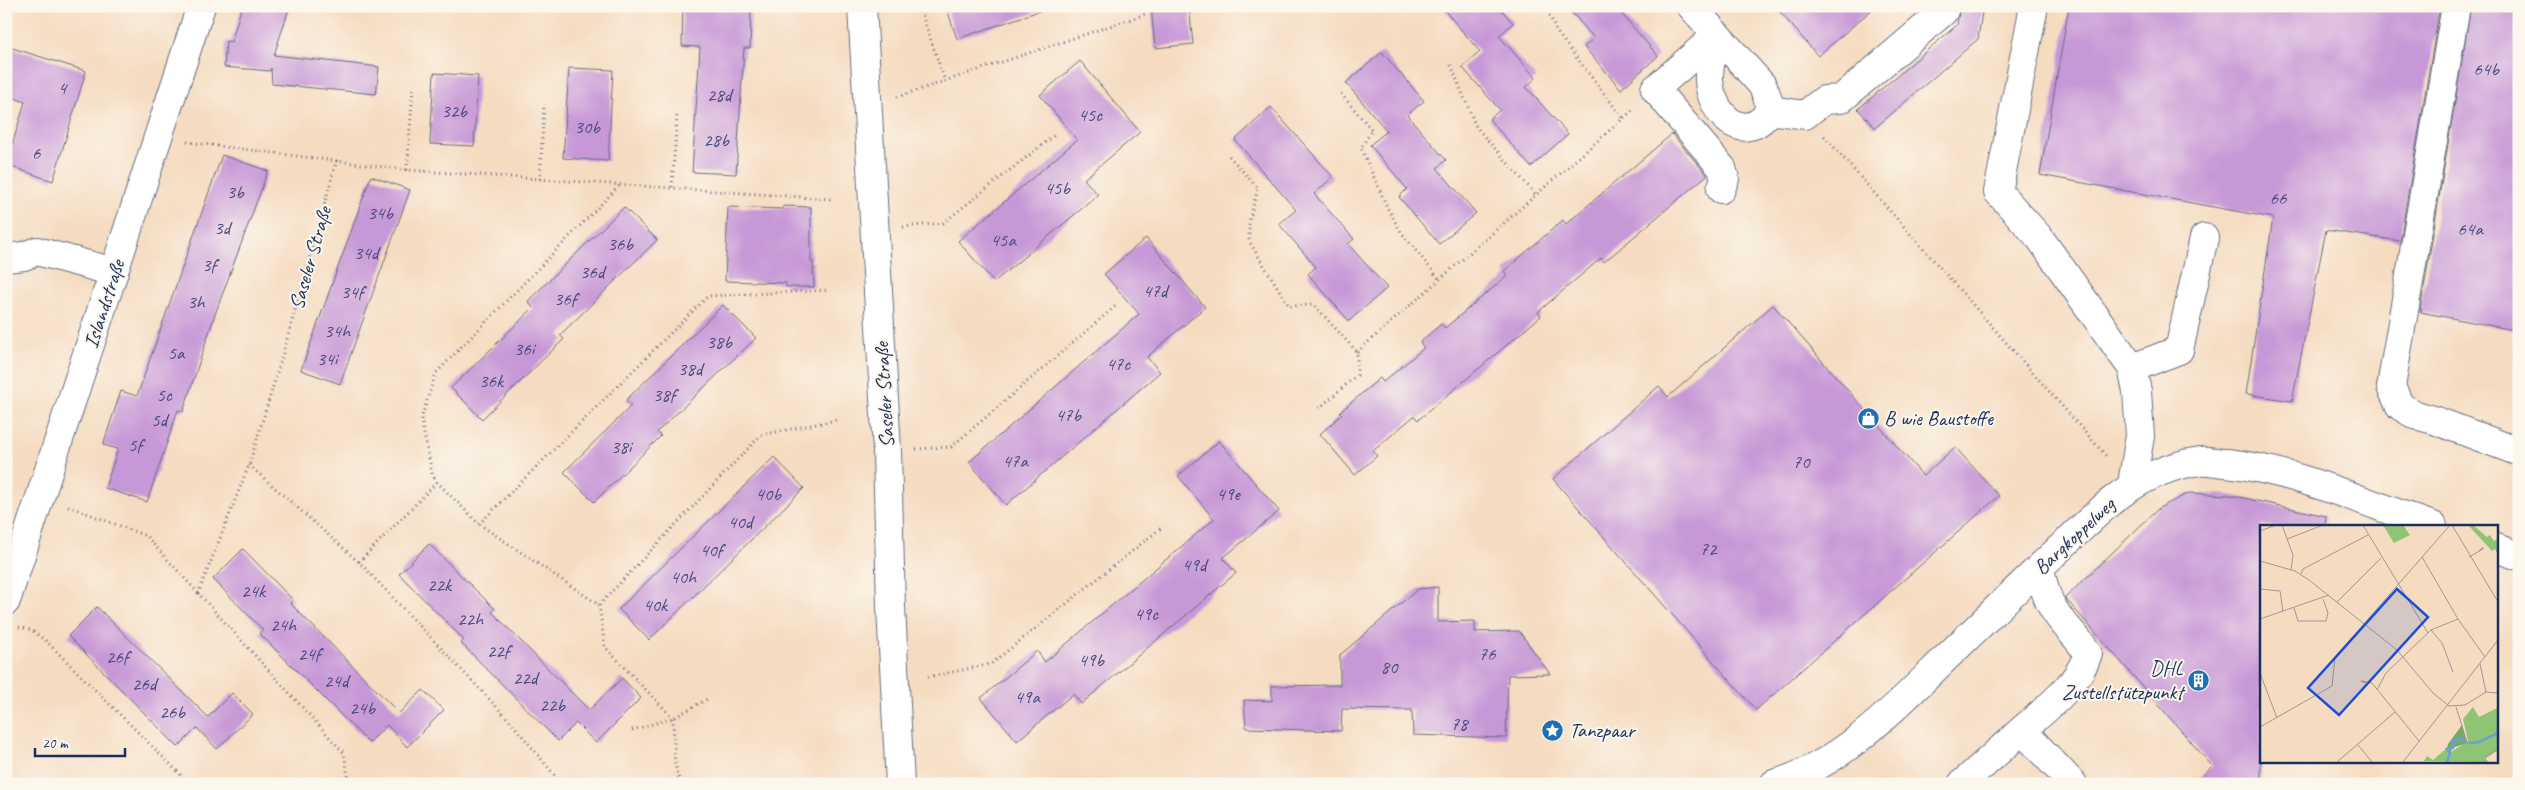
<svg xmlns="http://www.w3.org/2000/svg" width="2525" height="790" viewBox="0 0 2525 790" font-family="Caveat,sans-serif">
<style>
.building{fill:#c798d7}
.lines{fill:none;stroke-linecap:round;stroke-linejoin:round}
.minor-casing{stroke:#676c81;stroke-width:30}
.path{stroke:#676c81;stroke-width:3;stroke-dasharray:1 4;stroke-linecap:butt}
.minor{stroke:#fff;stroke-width:28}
.labels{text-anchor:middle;stroke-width:4;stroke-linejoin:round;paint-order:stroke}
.number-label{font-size:19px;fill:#46497c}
.street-label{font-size:21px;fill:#1b2f5e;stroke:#fbf7ec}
.poi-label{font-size:21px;fill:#1b2f5e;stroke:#fbf7ec;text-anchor:start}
.inset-river{fill:none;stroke:#6e9ed8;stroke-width:2.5}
.inset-road{fill:none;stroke:#9e9799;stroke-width:1}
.view{fill:#1d4ed8;fill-opacity:0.15;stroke:#1d4ed8;stroke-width:2.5}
.inset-edge{fill:none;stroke:#1b2f5e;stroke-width:2.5}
</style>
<rect width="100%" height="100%" fill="#fbf7ec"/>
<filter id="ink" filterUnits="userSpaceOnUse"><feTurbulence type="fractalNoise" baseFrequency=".02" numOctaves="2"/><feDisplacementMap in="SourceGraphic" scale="10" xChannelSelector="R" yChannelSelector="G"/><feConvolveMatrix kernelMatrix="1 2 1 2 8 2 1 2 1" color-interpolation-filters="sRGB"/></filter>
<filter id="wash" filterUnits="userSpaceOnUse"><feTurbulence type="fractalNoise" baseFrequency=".0096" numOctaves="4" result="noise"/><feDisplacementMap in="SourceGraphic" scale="20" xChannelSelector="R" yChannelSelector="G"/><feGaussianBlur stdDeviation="1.12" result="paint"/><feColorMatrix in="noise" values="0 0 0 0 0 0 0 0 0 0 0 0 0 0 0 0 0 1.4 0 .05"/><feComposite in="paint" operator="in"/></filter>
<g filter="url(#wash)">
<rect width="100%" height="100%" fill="#f5dcc1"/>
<g id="blocks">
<!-- building -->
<g class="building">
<polygon points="242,6 290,6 274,55 379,67 376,94 272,84 271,68 270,71 224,67 226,41 231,42"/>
<polygon points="683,6 751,6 750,48 744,48 736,174 692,172 700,47 682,46"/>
<polygon points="946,6 1041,6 1042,10 957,39"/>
<polygon points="1151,6 1189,6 1193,44 1155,48"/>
<polygon points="1441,6 1498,6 1513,23 1499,36 1536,78 1526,87 1568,134 1531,167 1489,119 1500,110 1462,67 1480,52"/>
<polygon points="1566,6 1615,6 1658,56 1621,89 1584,47 1594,38"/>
<polygon points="1775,6 1876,6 1818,56"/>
<polygon points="1960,6 1983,6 1978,39 1875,128 1858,109 1957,25"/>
<polygon points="2069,6 2440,6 2400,241 2326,230 2292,401 2246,394 2273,218 2040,175"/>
<polygon points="2471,6 2519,6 2519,331 2420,312"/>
<polygon points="6,46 86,71 53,181 6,165 25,102 6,95"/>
<polygon points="1382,52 1424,101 1407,115 1446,160 1437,168 1476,213 1439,244 1399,197 1407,189 1370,145 1387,131 1346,83"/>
<polygon points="1080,61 1140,132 1084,179 1098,195 994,282 958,241 1077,140 1040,95"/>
<polygon points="569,68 613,70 608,161 563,158"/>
<polygon points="434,73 478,76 474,146 430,144"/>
<polygon points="1271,107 1333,177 1314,194 1354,239 1348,244 1387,288 1349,321 1308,274 1316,267 1279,224 1296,210 1235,140"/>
<polygon points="1672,134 1707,175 1604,262 1601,258 1538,312 1541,316 1418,420 1414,416 1373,451 1377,456 1355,475 1320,434 1342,414 1340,412 1380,378 1383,382 1424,348 1420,342 1441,324 1445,328 1507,276 1504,271 1563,220 1566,224"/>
<polygon points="222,155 268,171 214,317 183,412 178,410 147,502 105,488 118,449 103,445 121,391 137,396"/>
<polygon points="371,176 410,190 340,384 301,370"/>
<polygon points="783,206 811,207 811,262 813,262 814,287 786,287 786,283 725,281 728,207 783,209"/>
<polygon points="624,207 657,240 560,335 564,339 482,419 451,388 533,308 528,301"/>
<polygon points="1146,238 1205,307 1147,357 1160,372 1006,505 969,462 1139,314 1104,274"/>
<polygon points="723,305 756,338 657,432 661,436 594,502 564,472 631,406 626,400"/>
<polygon points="1773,305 1923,476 1955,447 1999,496 1756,710 1553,479 1659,386 1668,397"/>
<polygon points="1219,441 1279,511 1223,558 1236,573 1081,704 1073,694 1017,741 981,698 1037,651 1045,662 1214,519 1178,476"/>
<polygon points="774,457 804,488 649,640 619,609"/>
<polygon points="2189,493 2230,495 2326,516 2325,526 2261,526 2261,784 2194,784 2212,766 2065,598 2159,508"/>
<polygon points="429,544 495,609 492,612 589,710 622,678 641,698 596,743 576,723 558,741 461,643 464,640 399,574"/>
<polygon points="243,549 293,600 290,603 399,713 423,690 444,710 407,747 387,725 369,743 259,633 263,630 213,579"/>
<polygon points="1438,587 1438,622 1475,621 1475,632 1519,631 1550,674 1508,675 1506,738 1413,735 1412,710 1342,709 1341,731 1246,728 1244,700 1272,701 1272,686 1340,685 1340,655 1418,589"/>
<polygon points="97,607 208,717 232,693 253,714 217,749 197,728 178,747 68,636"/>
</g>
</g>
</g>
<g filter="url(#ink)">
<use href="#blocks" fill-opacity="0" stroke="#676c81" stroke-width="1"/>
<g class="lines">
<defs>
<g id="minor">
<polyline points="862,6 887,451 891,607 900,784"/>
<path d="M1691 6 1762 85C1767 95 1771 104 1767 115 1740 145 1711 111 1709 81 1708 65 1713 50 1717 35"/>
<polyline points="2034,6 1998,192 2039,237 2132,368"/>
<polyline points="2456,6 2391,387 2400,406 2415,415 2434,420 2519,452"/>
<polyline points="1717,35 1655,89 1722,168 1725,179 1721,189"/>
<polyline points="1769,110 1805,115 1824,100 1841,99 1944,11 1945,6"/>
<polyline points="6,258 24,256 37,251 114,272"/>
<polyline points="2132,484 2140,436 2137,391 2132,368 2179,350 2204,238"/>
<polyline points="2496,548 2519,556"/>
<path d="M2040 568C2043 584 2046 599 2056 613 2066 628 2079 638 2088 654 2077 686 2047 708 2022 730L2073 784"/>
<polyline points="6,601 201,6"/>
<path d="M1774 784C1845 764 1900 702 1952 652 2004 602 2055 551 2109 503 2136 481 2165 466 2200 461 2208 460 2218 463 2227 463 2297 471 2366 503 2433 526"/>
<polyline points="1962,784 2022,730"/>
</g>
</defs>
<!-- minor casing -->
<use href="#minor" class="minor-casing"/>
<!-- path -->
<g class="path">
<polyline points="919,6 945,81"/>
<polyline points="1546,6 1556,31 1623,118"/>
<polyline points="1451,65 1476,127 1536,195"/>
<polyline points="1341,94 1372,130 1361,148 1388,209 1401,232 1439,279"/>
<polyline points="897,97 1146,14 1146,6"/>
<polyline points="1824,136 2106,456"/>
<polyline points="187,142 407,170 831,199"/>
<polyline points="1229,156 1258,188 1249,222 1249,241 1289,306 1314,305 1357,352 1357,375 1316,411"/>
<polyline points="407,170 413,89"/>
<polyline points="540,179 544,104"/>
<polyline points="619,186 436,373 421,419 432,474 437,482 479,524 599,605 605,647 673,718 675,764 680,784"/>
<polyline points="672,187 677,116"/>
<polyline points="903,227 943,223 1056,134"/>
<polyline points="1357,352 1635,108"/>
<polyline points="916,449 951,447 1118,304"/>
<polyline points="249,465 359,562 511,722 556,777"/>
<polyline points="68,506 146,536 344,753 349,782"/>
<polyline points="479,524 708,296 829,290"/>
<polyline points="359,562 437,482"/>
<polyline points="198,594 249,465 282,357 337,159"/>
<polyline points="599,605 761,435 836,420"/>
<polyline points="19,627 31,630 46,641 180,774 185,783"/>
<polyline points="928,677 991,664 1161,528"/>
<polyline points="632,730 673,718 709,698"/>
</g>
<!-- minor -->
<use href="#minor" class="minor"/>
</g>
</g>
<!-- icons -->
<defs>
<symbol id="shop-disc" viewBox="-11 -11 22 22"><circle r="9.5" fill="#1f6fb2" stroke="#fbf7ec"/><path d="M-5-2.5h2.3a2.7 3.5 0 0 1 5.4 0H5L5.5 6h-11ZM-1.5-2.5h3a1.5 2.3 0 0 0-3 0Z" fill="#fff"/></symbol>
<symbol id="building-disc" viewBox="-11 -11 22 22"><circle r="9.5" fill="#1f6fb2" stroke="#fbf7ec"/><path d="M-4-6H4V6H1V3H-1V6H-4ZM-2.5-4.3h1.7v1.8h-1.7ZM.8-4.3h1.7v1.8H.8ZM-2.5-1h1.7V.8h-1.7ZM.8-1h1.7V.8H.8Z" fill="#fff"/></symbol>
<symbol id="sight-disc" viewBox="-11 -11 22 22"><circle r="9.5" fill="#1f6fb2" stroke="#fbf7ec"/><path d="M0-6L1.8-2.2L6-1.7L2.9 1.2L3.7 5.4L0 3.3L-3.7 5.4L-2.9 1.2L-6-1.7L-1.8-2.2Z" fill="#fff"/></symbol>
</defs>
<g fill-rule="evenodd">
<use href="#shop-disc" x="1856" y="406" width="25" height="25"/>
<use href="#building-disc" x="2186" y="668" width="25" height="25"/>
<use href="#sight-disc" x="1540" y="718" width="25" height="25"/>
</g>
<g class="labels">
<!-- number labels -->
<g class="number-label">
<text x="2486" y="75">64b</text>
<text x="62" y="94">4</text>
<text x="719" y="101">28d</text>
<text x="454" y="117">32b</text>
<text x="1090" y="121">45c</text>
<text x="587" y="133">30b</text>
<text x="716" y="146">28b</text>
<text x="36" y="159">6</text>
<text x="1057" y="194">45b</text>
<text x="235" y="198">3b</text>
<text x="2278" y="204">66</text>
<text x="380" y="219">34b</text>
<text x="222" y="234">3d</text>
<text x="2470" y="235">64a</text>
<text x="1003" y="246">45a</text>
<text x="620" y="250">36b</text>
<text x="366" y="259">34d</text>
<text x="209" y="271">3f</text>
<text x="592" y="278">36d</text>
<text x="1155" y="297">47d</text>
<text x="352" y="298">34f</text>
<text x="565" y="305">36f</text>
<text x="196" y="308">3h</text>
<text x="337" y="337">34h</text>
<text x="719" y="348">38b</text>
<text x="524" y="355">36i</text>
<text x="176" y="359">5a</text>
<text x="327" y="365">34i</text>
<text x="1118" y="370">47c</text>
<text x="690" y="375">38d</text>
<text x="491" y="387">36k</text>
<text x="164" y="401">5c</text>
<text x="664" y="401">38f</text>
<text x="1068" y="421">47b</text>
<text x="159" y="426">5d</text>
<text x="135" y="451">5f</text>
<text x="621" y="453">38i</text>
<text x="1015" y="467">47a</text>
<text x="1801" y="468">70</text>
<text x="768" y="500">40b</text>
<text x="1228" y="500">49e</text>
<text x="740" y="528">40d</text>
<text x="1708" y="555">72</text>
<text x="711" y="556">40f</text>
<text x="1194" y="571">49d</text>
<text x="683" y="583">40h</text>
<text x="439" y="591">22k</text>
<text x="253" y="597">24k</text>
<text x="655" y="611">40k</text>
<text x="1146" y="620">49c</text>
<text x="470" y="625">22h</text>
<text x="283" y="631">24h</text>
<text x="498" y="657">22f</text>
<text x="309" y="660">24f</text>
<text x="1487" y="660">76</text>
<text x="117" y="663">26f</text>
<text x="1091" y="666">49b</text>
<text x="1389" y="673">80</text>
<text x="525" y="684">22d</text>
<text x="336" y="687">24d</text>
<text x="144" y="690">26d</text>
<text x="1027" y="703">49a</text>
<text x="552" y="711">22b</text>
<text x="362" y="714">24b</text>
<text x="172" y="718">26b</text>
<text x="1459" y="730">78</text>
</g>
<!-- street labels -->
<g class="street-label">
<text transform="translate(310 258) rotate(-74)" y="7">Saseler Straße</text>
<text transform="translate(104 304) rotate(-72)" y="7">Islandstraße</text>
<text transform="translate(884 395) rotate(-93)" y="7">Saseler Straße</text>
<text transform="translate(2074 536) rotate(-43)" y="7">Bargkoppelweg</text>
</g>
<!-- poi labels -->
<g class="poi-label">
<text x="1884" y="425">B wie Baustoffe</text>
<text x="2183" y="675" text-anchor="end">DHL<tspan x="2183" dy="24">Zustellstützpunkt</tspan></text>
<text x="1569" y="737">Tanzpaar</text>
</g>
</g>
<!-- overview -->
<g transform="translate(2260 525)">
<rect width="238" height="238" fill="#f5dcc1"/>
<path d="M208 0H213L227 12 230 10 234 16 237 14V28L235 24 232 26ZM213 182 219 192 237 183V226L226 233 228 237 164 236 167 231 173 235 187 223 191 227 208 216 203 194Z" fill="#90c475"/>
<path d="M202 200 207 218 192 223 191 228 187 223 188 219Z" fill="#74aa66"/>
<path d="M123 0H143L150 10 134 18Z" fill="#90c475"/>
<path class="inset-river" d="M209 218 219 217 238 208M187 237 190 228 187 224 193 223V216L201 213 206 217"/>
<path class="inset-road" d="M22 0 33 30 31 45M103 0 168 108M192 0 238 77M0 6 16 0M27 14 63 0M162 32 198 94 225 132M209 32 223 24V22L219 26M0 36 35 46 49 55 137 125 173 168 189 181 205 180 226 167 238 168M41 49 43 44 108 10M0 64 20 66 23 87M77 77 121 33M34 83 38 96H66L68 88 63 74M0 94 69 70M171 105 182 118 193 147M220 139 226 167M0 148 17 193M106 158 101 156 112 158 159 216M117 165 126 148 171 105 198 94M196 182 208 220M0 202 72 161 75 132 190 0M98 220 112 237M225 232 238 224M77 237 135 187M143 237 238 115"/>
<path class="view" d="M137 64 168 92 79 190 48 163Z"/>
<rect width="238" height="238" class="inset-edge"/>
</g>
<!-- margin -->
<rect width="2525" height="790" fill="none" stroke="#fbf7ec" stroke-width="25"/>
<!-- scale -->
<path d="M35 748v8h90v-8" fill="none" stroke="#1b2f5e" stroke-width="2.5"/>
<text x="42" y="748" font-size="15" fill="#1b2f5e" stroke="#fbf7ec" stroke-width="4" paint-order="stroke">20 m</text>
</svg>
